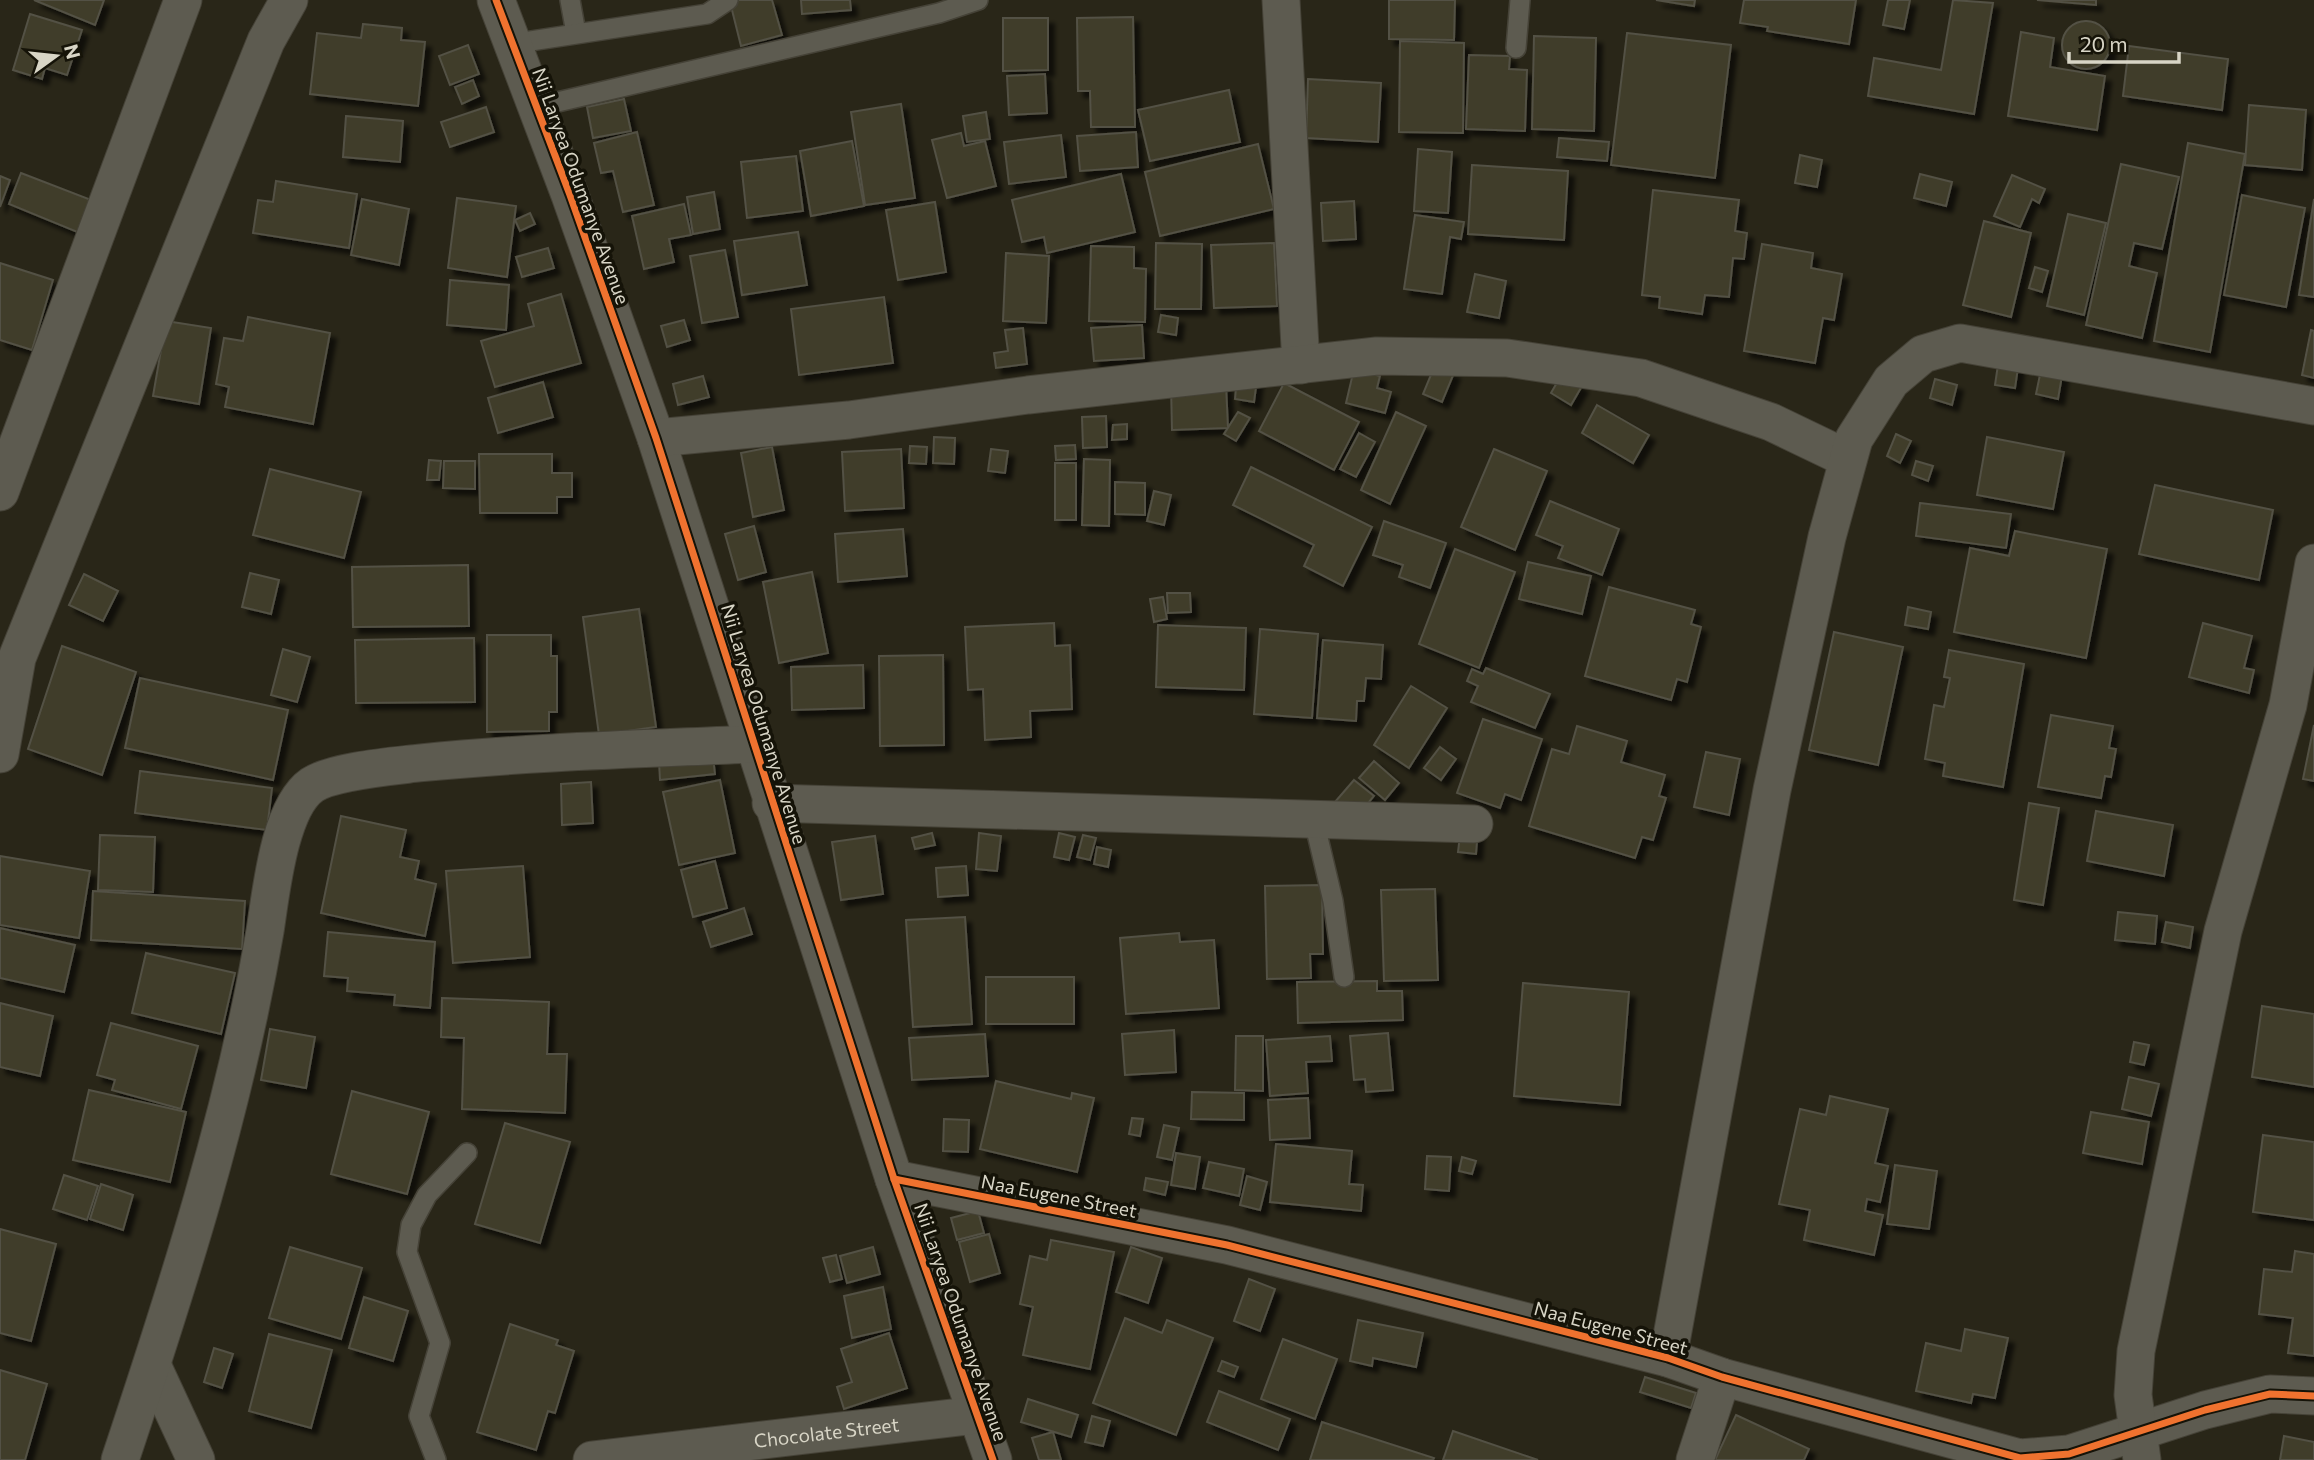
<svg xmlns="http://www.w3.org/2000/svg" width="2314" height="1460" viewBox="0 0 2314 1460" font-family="Commissioner,sans-serif">
<style>
.building{fill:#403d2b;stroke:#535144;stroke-width:2;filter:url(#shadow)}
.lines{fill:none;stroke-linecap:round;stroke-linejoin:round}
.lane-casing{stroke:#454237;stroke-width:22}
.street-casing{stroke:#454237;stroke-width:39}
.lane{stroke:#5d5b50;stroke-width:19}
.street{stroke:#5d5b50;stroke-width:37}
.cycleway-casing{stroke:#151308;stroke-width:11}
.cycleway{stroke:#ef722f;stroke-width:7}
.labels{text-anchor:middle;stroke-width:7;stroke-linejoin:round;paint-order:stroke}
.street-label{font-size:19px;fill:#d8d5c6;stroke:#151308}
</style>
<defs>
<filter id="shadow"><feDropShadow dx="6" dy="6" stdDeviation="2" flood-color="#0009"/></filter>
</defs>
<rect width="100%" height="100%" fill="#292618"/>
<!-- building -->
<g class="building">
<polygon points="34,0 104,0 95,25"/>
<polygon points="739,0 772,0 782,35 741,46 730,2"/>
<polygon points="801,0 850,0 851,10 802,14"/>
<polygon points="1389,0 1455,0 1454,40 1389,39"/>
<polygon points="1656,0 1695,0 1694,6"/>
<polygon points="1744,0 1856,0 1849,44 1767,31 1768,27 1740,23"/>
<polygon points="1888,0 1910,0 1904,29 1883,25"/>
<polygon points="1953,0 1993,3 1974,114 1868,96 1874,58 1941,70"/>
<polygon points="2037,0 2096,0 2096,5"/>
<polygon points="30,14 82,30 67,75 45,68 42,79 13,70"/>
<polygon points="1133,17 1135,127 1091,127 1090,91 1078,91 1077,18"/>
<polygon points="1003,18 1048,18 1048,70 1003,71"/>
<circle cx="2086" cy="45" r="24"/>
<polygon points="363,24 402,28 401,40 425,42 418,106 310,94 317,33 361,38"/>
<polygon points="2021,32 2054,38 2050,67 2105,76 2097,130 2008,116"/>
<polygon points="1627,33 1731,45 1715,178 1611,165"/>
<polygon points="1534,36 1596,38 1594,131 1532,129"/>
<polygon points="1400,41 1464,43 1463,133 1399,132"/>
<polygon points="468,45 479,74 450,85 439,56"/>
<polygon points="2129,46 2228,59 2222,110 2123,96"/>
<polygon points="1469,55 1510,56 1509,69 1527,70 1525,131 1466,129"/>
<polygon points="1045,74 1047,113 1009,115 1007,76"/>
<polygon points="1308,79 1381,83 1378,142 1306,138"/>
<polygon points="473,80 479,96 462,104 455,87"/>
<polygon points="1229,90 1240,142 1150,161 1138,110"/>
<polygon points="624,99 631,131 593,138 587,107"/>
<polygon points="901,104 915,198 865,205 851,112"/>
<polygon points="2249,105 2306,110 2302,170 2245,165"/>
<polygon points="486,107 494,132 450,147 441,122"/>
<polygon points="986,112 990,139 967,142 963,116"/>
<polygon points="346,116 403,121 400,162 343,157"/>
<polygon points="637,132 654,205 623,212 613,171 601,173 594,143"/>
<polygon points="1136,132 1138,167 1080,171 1077,136"/>
<polygon points="961,133 964,146 985,141 996,186 947,198 932,140"/>
<polygon points="1061,135 1066,177 1009,184 1004,142"/>
<polygon points="1559,138 1609,142 1607,161 1557,157"/>
<polygon points="852,141 864,206 811,216 800,151"/>
<polygon points="2188,143 2245,154 2210,352 2154,341"/>
<polygon points="1258,144 1274,209 1160,236 1145,172"/>
<polygon points="1418,149 1452,152 1448,213 1414,211"/>
<polygon points="1800,155 1822,160 1817,187 1795,183"/>
<polygon points="796,156 803,211 747,218 741,162"/>
<polygon points="2121,164 2179,177 2162,249 2134,243 2129,266 2157,273 2142,338 2086,325"/>
<polygon points="1472,165 1568,171 1564,240 1468,234"/>
<polygon points="21,173 99,203 87,236 9,204"/>
<polygon points="1121,174 1135,232 1047,253 1044,237 1022,242 1012,200"/>
<polygon points="1920,174 1952,182 1946,206 1914,198"/>
<polygon points="2012,175 2045,189 2039,203 2032,199 2020,227 1994,216"/>
<polygon points="0,176 10,180 0,207"/>
<polygon points="276,181 357,194 349,248 253,233 258,200 273,202"/>
<polygon points="1653,190 1739,200 1735,231 1747,233 1744,259 1733,258 1729,297 1705,295 1702,314 1659,308 1660,297 1642,295"/>
<polygon points="714,192 720,229 693,234 687,197"/>
<polygon points="2242,195 2305,208 2286,307 2224,295"/>
<polygon points="457,198 516,206 507,277 448,268"/>
<polygon points="362,199 409,209 399,265 351,255"/>
<polygon points="2314,199 2314,297 2299,295"/>
<polygon points="1354,201 1356,239 1323,241 1321,203"/>
<polygon points="935,202 946,272 898,280 886,210"/>
<polygon points="684,204 691,235 669,239 674,262 644,269 632,216"/>
<polygon points="530,213 535,224 520,231 515,220"/>
<polygon points="2068,214 2106,223 2084,315 2047,306"/>
<polygon points="1415,215 1464,222 1461,239 1450,237 1442,294 1404,289"/>
<polygon points="1984,221 2031,233 2011,317 1963,305"/>
<polygon points="798,232 807,285 742,295 734,241"/>
<polygon points="1156,243 1202,244 1201,309 1155,309"/>
<polygon points="1274,243 1277,306 1214,308 1211,245"/>
<polygon points="1762,244 1813,253 1811,268 1842,274 1834,320 1823,318 1815,363 1744,351"/>
<polygon points="1091,246 1134,247 1134,268 1146,269 1145,322 1089,321"/>
<polygon points="548,248 554,268 522,277 516,257"/>
<polygon points="725,250 738,317 702,323 690,256"/>
<polygon points="1006,253 1049,256 1046,323 1003,321"/>
<polygon points="0,263 53,280 32,350 0,340"/>
<polygon points="2035,267 2048,271 2042,292 2029,288"/>
<polygon points="1475,274 1506,281 1499,318 1467,312"/>
<polygon points="450,280 509,285 506,330 447,325"/>
<polygon points="561,294 581,363 495,387 481,341 534,326 528,304"/>
<polygon points="884,297 893,363 799,375 791,309"/>
<polygon points="1161,315 1178,318 1176,335 1158,332"/>
<polygon points="248,317 330,333 313,424 225,407 229,387 216,384 224,338 243,341"/>
<polygon points="684,320 690,340 667,347 661,326"/>
<polygon points="166,321 211,328 199,404 153,396"/>
<polygon points="1142,325 1144,358 1094,361 1091,328"/>
<polygon points="1023,328 1027,364 996,368 994,353 1008,351 1005,330"/>
<polygon points="2311,330 2314,331 2314,378 2302,375"/>
<polygon points="1999,358 2019,361 2015,388 1995,385"/>
<polygon points="1435,365 1454,373 1442,402 1423,394"/>
<polygon points="2042,365 2063,370 2058,399 2036,394"/>
<polygon points="1354,369 1380,376 1377,388 1391,392 1385,413 1346,403"/>
<polygon points="1562,374 1582,386 1571,405 1551,393"/>
<polygon points="703,376 709,397 678,405 673,384"/>
<polygon points="1237,377 1257,380 1254,402 1235,399"/>
<polygon points="1935,379 1957,385 1952,405 1930,398"/>
<polygon points="543,382 553,417 498,433 488,398"/>
<polygon points="1284,383 1359,422 1334,470 1259,431"/>
<polygon points="1226,384 1228,428 1172,430 1171,386"/>
<polygon points="1597,405 1649,435 1633,463 1582,433"/>
<polygon points="1238,412 1250,418 1236,441 1224,434"/>
<polygon points="1396,412 1426,426 1390,504 1361,490"/>
<polygon points="1106,416 1107,447 1083,448 1082,417"/>
<polygon points="1127,424 1127,439 1112,440 1113,425"/>
<polygon points="1359,433 1375,442 1356,477 1340,469"/>
<polygon points="1896,434 1911,441 1900,463 1887,456"/>
<polygon points="934,437 955,438 954,464 933,463"/>
<polygon points="1987,437 2064,452 2053,509 1977,495"/>
<polygon points="1075,445 1076,459 1056,460 1055,446"/>
<polygon points="910,446 927,447 926,464 909,463"/>
<polygon points="772,447 784,510 753,517 741,453"/>
<polygon points="901,449 904,508 845,511 842,452"/>
<polygon points="991,449 1008,451 1005,473 988,471"/>
<polygon points="1494,449 1547,471 1515,550 1461,527"/>
<polygon points="479,454 552,454 552,473 572,473 572,497 557,497 557,513 480,513"/>
<polygon points="1084,459 1110,460 1109,526 1082,525"/>
<polygon points="429,460 441,461 439,480 427,480"/>
<polygon points="444,461 475,461 475,489 443,488"/>
<polygon points="1916,461 1933,466 1928,481 1912,475"/>
<rect x="1055" y="463" width="21" height="57"/>
<polygon points="1251,467 1372,527 1343,586 1304,566 1314,545 1233,505"/>
<polygon points="270,469 361,492 344,558 253,535"/>
<polygon points="1115,482 1145,483 1145,515 1115,514"/>
<polygon points="2155,485 2273,510 2259,580 2139,554"/>
<polygon points="1154,491 1171,495 1164,525 1147,521"/>
<polygon points="1550,501 1619,529 1602,575 1558,558 1563,546 1536,535"/>
<polygon points="1920,503 2011,514 2006,548 1916,536"/>
<polygon points="1384,521 1446,543 1430,588 1399,577 1403,565 1373,555"/>
<polygon points="754,526 766,572 738,580 725,534"/>
<polygon points="903,529 907,576 838,582 835,534"/>
<polygon points="2015,531 2107,549 2086,658 1954,632 1970,548 2009,556"/>
<polygon points="1455,549 1515,572 1479,668 1419,644"/>
<polygon points="1528,562 1591,576 1582,614 1519,599"/>
<polygon points="468,565 469,626 353,627 352,567"/>
<polygon points="812,572 828,653 779,663 763,582"/>
<polygon points="250,573 279,580 271,614 242,607"/>
<polygon points="84,574 118,591 103,621 69,605"/>
<polygon points="1609,587 1695,610 1691,624 1701,627 1687,682 1677,679 1671,700 1585,676"/>
<polygon points="1167,593 1190,593 1191,612 1168,613"/>
<polygon points="1163,597 1167,619 1154,622 1150,599"/>
<polygon points="1908,607 1931,612 1928,629 1905,625"/>
<polygon points="639,609 656,727 599,735 583,617"/>
<polygon points="1054,623 1055,646 1070,645 1072,709 1030,711 1031,737 985,740 983,689 968,690 965,627"/>
<polygon points="2203,623 2252,636 2244,668 2254,670 2249,693 2189,677"/>
<polygon points="1158,625 1246,628 1244,690 1156,687"/>
<polygon points="1260,629 1318,634 1312,718 1254,714"/>
<polygon points="1834,632 1903,647 1878,765 1809,750"/>
<polygon points="487,635 551,635 551,656 557,656 557,712 549,712 549,731 487,732"/>
<polygon points="474,638 475,702 356,703 355,640"/>
<polygon points="1323,640 1383,645 1381,679 1366,678 1364,701 1357,701 1356,721 1317,718"/>
<polygon points="62,646 136,672 102,775 28,749"/>
<polygon points="283,649 310,657 297,702 271,695"/>
<polygon points="1949,650 2024,664 2003,787 1943,776 1945,763 1925,759 1934,705 1944,707 1950,678 1944,677"/>
<polygon points="943,655 944,745 880,746 879,656"/>
<polygon points="863,665 864,708 792,710 791,667"/>
<polygon points="1486,668 1550,694 1535,728 1471,702 1478,686 1467,681 1472,669 1483,674"/>
<polygon points="140,678 288,710 273,780 125,748"/>
<polygon points="1411,686 1447,708 1409,768 1374,745"/>
<polygon points="2051,715 2113,726 2109,748 2116,749 2111,777 2105,776 2101,798 2038,787"/>
<polygon points="1483,719 1542,739 1521,800 1505,794 1500,808 1457,793"/>
<polygon points="2314,725 2314,781 2303,779"/>
<polygon points="1577,726 1627,741 1621,762 1665,775 1659,796 1666,798 1653,840 1642,837 1635,858 1529,826 1552,749 1569,754"/>
<polygon points="1440,747 1456,759 1441,780 1424,768"/>
<polygon points="1706,752 1740,759 1729,815 1694,807"/>
<polygon points="713,757 715,774 660,780 659,762"/>
<polygon points="1374,761 1399,783 1385,800 1359,778"/>
<polygon points="140,771 272,788 267,830 135,813"/>
<polygon points="720,780 735,853 679,865 663,792"/>
<polygon points="1354,780 1374,796 1355,819 1335,802"/>
<polygon points="591,782 593,823 562,825 561,784"/>
<polygon points="2029,803 2059,808 2043,905 2014,900"/>
<polygon points="2096,811 2173,825 2164,876 2087,861"/>
<polygon points="341,816 406,830 400,857 419,861 415,879 436,884 425,936 321,913"/>
<polygon points="1461,827 1478,829 1476,854 1458,852"/>
<polygon points="932,833 935,845 915,849 912,838"/>
<polygon points="979,833 1001,836 997,871 976,869"/>
<polygon points="1059,833 1075,837 1069,860 1054,857"/>
<polygon points="100,835 155,837 153,892 98,890"/>
<polygon points="1083,835 1096,838 1090,860 1077,857"/>
<polygon points="875,836 883,894 841,900 832,842"/>
<polygon points="1097,847 1111,850 1108,867 1094,864"/>
<polygon points="0,856 90,871 79,938 0,925"/>
<polygon points="715,861 727,908 693,917 681,870"/>
<polygon points="523,866 530,957 453,963 446,871"/>
<polygon points="966,866 968,895 938,897 936,868"/>
<polygon points="1322,885 1323,954 1310,954 1311,978 1267,979 1265,886"/>
<polygon points="1435,889 1438,980 1384,981 1381,890"/>
<polygon points="93,891 245,901 242,949 91,940"/>
<polygon points="744,908 752,934 711,947 703,922"/>
<polygon points="2118,912 2157,916 2155,944 2115,940"/>
<polygon points="965,917 972,1024 913,1027 906,920"/>
<polygon points="2166,922 2193,927 2190,948 2162,942"/>
<polygon points="0,928 75,945 64,992 0,978"/>
<polygon points="328,932 435,942 430,1008 394,1005 395,995 347,991 348,978 324,976"/>
<polygon points="1179,933 1180,942 1214,940 1219,1008 1126,1014 1120,938"/>
<polygon points="146,953 235,973 221,1034 132,1013"/>
<rect x="986" y="977" width="88" height="47"/>
<polygon points="1377,981 1377,991 1402,991 1403,1020 1298,1023 1297,982"/>
<polygon points="1523,983 1629,992 1620,1105 1514,1096"/>
<polygon points="442,998 549,1002 547,1054 567,1054 565,1113 462,1109 464,1038 441,1037"/>
<polygon points="0,1003 53,1016 40,1076 0,1067"/>
<polygon points="2262,1006 2314,1014 2314,1087 2252,1077"/>
<polygon points="111,1023 198,1046 181,1109 112,1090 115,1080 97,1075"/>
<polygon points="270,1029 315,1037 306,1088 261,1080"/>
<polygon points="1174,1030 1176,1072 1125,1075 1122,1034"/>
<polygon points="1388,1033 1393,1090 1366,1092 1365,1079 1354,1080 1350,1036"/>
<polygon points="985,1034 988,1076 912,1080 909,1038"/>
<polygon points="1236,1036 1263,1036 1263,1091 1235,1090"/>
<polygon points="1330,1036 1332,1061 1306,1062 1308,1093 1270,1096 1266,1040"/>
<polygon points="2134,1042 2149,1045 2144,1065 2130,1062"/>
<polygon points="2129,1077 2159,1084 2151,1116 2122,1109"/>
<polygon points="996,1081 1071,1099 1072,1093 1094,1098 1077,1172 980,1149"/>
<polygon points="89,1090 186,1112 170,1182 73,1160"/>
<polygon points="352,1091 429,1112 407,1194 331,1174"/>
<polygon points="1192,1092 1244,1093 1244,1120 1191,1119"/>
<polygon points="1830,1096 1888,1109 1875,1163 1888,1166 1880,1202 1867,1199 1865,1211 1883,1215 1874,1255 1804,1240 1810,1210 1779,1204 1800,1109 1826,1115"/>
<polygon points="1308,1098 1310,1138 1270,1140 1268,1100"/>
<polygon points="2091,1112 2149,1122 2142,1164 2083,1153"/>
<polygon points="1132,1118 1143,1119 1140,1136 1129,1134"/>
<polygon points="944,1119 969,1120 968,1152 943,1151"/>
<polygon points="505,1123 570,1142 540,1243 475,1224"/>
<polygon points="1164,1125 1179,1128 1172,1160 1157,1157"/>
<polygon points="2263,1135 2314,1142 2314,1220 2253,1212"/>
<polygon points="1276,1144 1352,1151 1349,1184 1363,1185 1361,1211 1270,1202"/>
<polygon points="1176,1153 1200,1157 1195,1189 1171,1185"/>
<polygon points="1427,1156 1451,1157 1449,1191 1425,1189"/>
<polygon points="1462,1157 1476,1161 1472,1174 1459,1171"/>
<polygon points="1209,1162 1244,1169 1239,1196 1203,1188"/>
<polygon points="1895,1165 1937,1171 1929,1229 1887,1224"/>
<polygon points="64,1175 98,1186 87,1220 53,1209"/>
<polygon points="1247,1176 1267,1182 1260,1210 1240,1205"/>
<polygon points="1146,1178 1168,1182 1165,1195 1144,1190"/>
<polygon points="101,1184 133,1195 123,1230 90,1219"/>
<polygon points="978,1211 984,1233 957,1240 951,1218"/>
<polygon points="0,1229 56,1244 31,1341 0,1333"/>
<polygon points="989,1234 1000,1273 970,1282 959,1242"/>
<polygon points="1051,1240 1114,1252 1090,1369 1023,1355 1033,1307 1020,1304 1030,1256 1047,1260"/>
<polygon points="290,1247 362,1268 341,1339 269,1318"/>
<polygon points="873,1247 880,1274 847,1283 840,1256"/>
<polygon points="1131,1247 1162,1258 1148,1303 1116,1292"/>
<polygon points="2295,1251 2314,1254 2314,1356 2288,1353 2293,1318 2259,1314 2264,1269 2292,1272"/>
<polygon points="836,1255 842,1279 830,1282 823,1258"/>
<polygon points="1249,1279 1275,1289 1260,1331 1234,1321"/>
<polygon points="883,1287 891,1329 852,1338 844,1296"/>
<polygon points="364,1297 408,1311 393,1361 349,1348"/>
<polygon points="1125,1318 1162,1333 1167,1320 1213,1338 1176,1435 1093,1403"/>
<polygon points="1358,1320 1423,1333 1416,1367 1373,1358 1372,1366 1350,1361"/>
<polygon points="510,1324 558,1340 556,1345 574,1351 555,1413 548,1411 536,1450 477,1432"/>
<polygon points="1965,1329 2008,1338 1995,1398 1973,1394 1971,1403 1916,1391 1926,1343 1961,1351"/>
<polygon points="889,1333 907,1388 844,1409 837,1387 852,1382 841,1349"/>
<polygon points="269,1334 332,1350 311,1428 249,1411"/>
<polygon points="1283,1339 1337,1359 1315,1419 1261,1399"/>
<polygon points="214,1348 233,1354 222,1388 204,1382"/>
<polygon points="1222,1361 1238,1367 1234,1377 1218,1371"/>
<polygon points="0,1370 47,1384 25,1460 0,1460"/>
<polygon points="1645,1377 1696,1393 1691,1408 1640,1392"/>
<polygon points="1219,1391 1290,1419 1278,1450 1207,1422"/>
<polygon points="1028,1399 1078,1415 1071,1437 1021,1422"/>
<polygon points="1736,1415 1809,1449 1804,1460 1715,1460"/>
<polygon points="1092,1416 1110,1421 1103,1446 1085,1442"/>
<polygon points="1322,1422 1434,1458 1433,1460 1310,1460"/>
<polygon points="1453,1431 1538,1460 1443,1460"/>
<polygon points="1053,1432 1061,1460 1039,1460 1032,1438"/>
<polygon points="2284,1436 2314,1442 2314,1460 2280,1460"/>
</g>
<g class="lines">
<defs>
<g id="lane">
<polyline points="570,0 576,33"/>
<polyline points="511,44 707,14 728,0"/>
<polyline points="1516,48 1520,0"/>
<polyline points="536,107 939,13 978,0"/>
<polyline points="1314,821 1333,901 1344,977"/>
<polyline points="436,1460 419,1416 440,1343 407,1252 411,1225 427,1195 467,1153"/>
</g>
<g id="street">
<polyline points="496,0 570,195 656,438 894,1179 993,1460"/>
<polyline points="1281,0 1301,365"/>
<polyline points="656,438 849,420 1028,395 1377,356 1507,358 1641,378 1771,422 1848,459"/>
<polyline points="0,492 183,0"/>
<polyline points="0,754 17,658 266,41 289,0"/>
<polyline points="771,803 1474,824"/>
<polyline points="894,1179 1227,1245 1668,1358 1722,1377 2020,1458 2069,1454 2205,1410 2270,1394 2314,1396"/>
<polyline points="1668,1358 1772,790 1827,537 1854,439 1891,381 1923,354 1960,343 2314,406"/>
<polyline points="152,1365 196,1460"/>
<path d="M120 1460C178 1286 234 1112 265 931 271 893 279 808 312 785 333 771 394 766 419 763 530 752 642 749 754 744"/>
<path id="s1" d="M592 1460 977 1415"/>
<polyline points="1695,1460 1722,1377"/>
<polyline points="2142,1460 2133,1395 2136,1351 2223,931 2288,705 2314,563"/>
</g>
</defs>
<!-- lane casing -->
<use href="#lane" class="lane-casing"/>
<!-- street casing -->
<use href="#street" class="street-casing"/>
<!-- lane -->
<use href="#lane" class="lane"/>
<!-- street -->
<use href="#street" class="street"/>
<defs>
<g id="cycleway">
<polyline points="496,0 570,195 656,438 894,1179 993,1460"/>
<polyline points="894,1179 1227,1245 1668,1358 1722,1377 2020,1458 2069,1454 2205,1410 2270,1394 2314,1396"/>
</g>
</defs>
<!-- cycleway casing -->
<use href="#cycleway" class="cycleway-casing"/>
<!-- cycleway -->
<use href="#cycleway" class="cycleway"/>
</g>
<g class="labels">
<!-- street labels -->
<g class="street-label">
<text transform="translate(581 186) rotate(70)" y="7">Nii Laryea Odumanye Avenue</text>
<text transform="translate(764 724) rotate(73)" y="7">Nii Laryea Odumanye Avenue</text>
<text transform="translate(1059 1196) rotate(11)" y="7">Naa Eugene Street</text>
<text transform="translate(961 1322) rotate(71)" y="7">Nii Laryea Odumanye Avenue</text>
<text transform="translate(1611 1328) rotate(15)" y="7">Naa Eugene Street</text>
<text dy="7" stroke="none"><textPath href="#s1" startOffset="236">Chocolate Street</textPath></text>
</g>
</g>
<!-- north arrow -->
<g transform="translate(56 56) rotate(75)" stroke="#151308" stroke-width="5" paint-order="stroke">
<path d="M0-5L12 26L0 18L-12 26Z" fill="#d8d5c6"/>
<text y="-10" font-size="19" font-weight="bold" text-anchor="middle" fill="#d8d5c6">N</text>
</g>
<!-- scale -->
<path d="M2069 52v10h110v-10" fill="none" stroke="#d8d5c6" stroke-width="3.5"/>
<text x="2080" y="52" font-size="21" fill="#d8d5c6" stroke="#151308" stroke-width="5" paint-order="stroke">20 m</text>
</svg>
